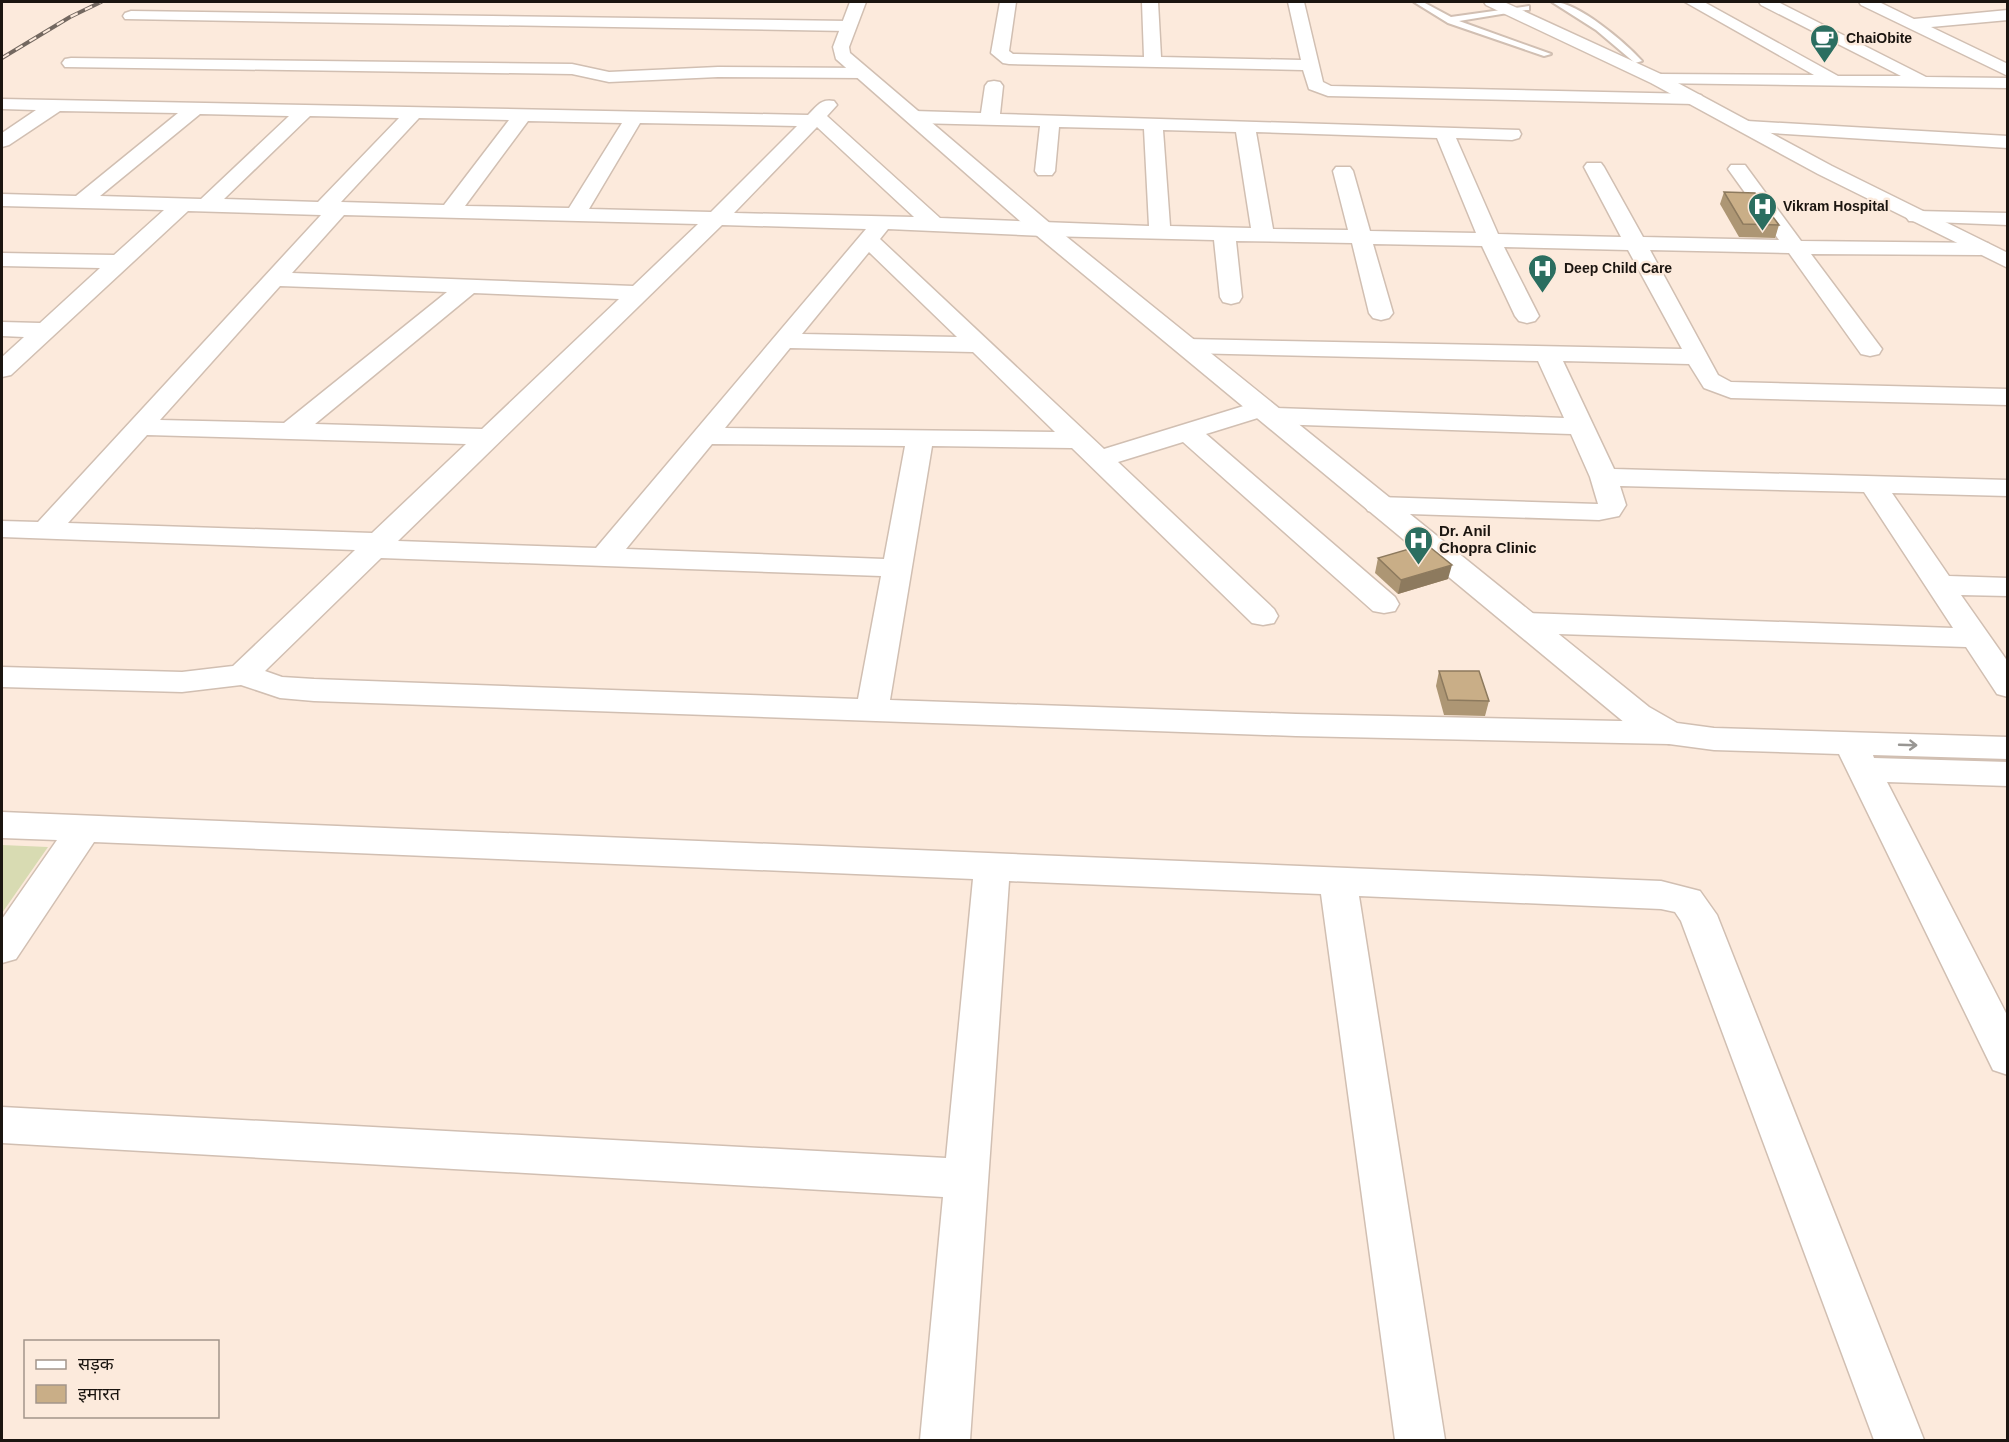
<svg xmlns="http://www.w3.org/2000/svg" width="2009" height="1442" viewBox="0 0 2009 1442" font-family="Arial,'Noto Sans Devanagari',sans-serif">
<style>
.green{fill:#d8dbb2}
.lines{fill:none;stroke-linecap:round;stroke-linejoin:round}
.lane-casing{stroke:#d1bfb2;stroke-width:4}
.street-casing{stroke:#d1bfb2;stroke-width:3}
.secondary-casing{stroke:#d1bfb2;stroke-width:3}
.lane{fill:#fff;fill-rule:evenodd}
.street{fill:#fff;fill-rule:evenodd}
.secondary{fill:#fff;fill-rule:evenodd}
.rail-casing{stroke:#736860;stroke-width:4}
.rail{stroke:#fceadc;stroke-width:2;stroke-dasharray:8;stroke-linecap:butt}
.wall{fill:#ad9674}
.shaded-wall{fill:#8d7a5e}
.building{fill:#c9ae87;stroke:#8d7a5e;stroke-width:1.5}
.oneway{stroke:#989693}
.labels{text-anchor:middle;stroke-width:5;stroke-linejoin:round;paint-order:stroke}
.far-poi-label{font-size:14px;font-weight:bold;fill:#1b1510;stroke:#fceadc;text-anchor:start}
.poi-label{font-size:15px;font-weight:bold;fill:#1b1510;stroke:#fceadc;text-anchor:start}
</style>
<rect width="100%" height="100%" fill="#fceadc"/>
<!-- green -->
<polygon class="green" points="2,845 48,847 2,913"/>
<g class="lines">
<defs>
<g id="lane">
<polygon points="1414,2 1423,2 1451,17 1529,6 1529,10 1526,10 1459,21 1551,54 1544,56 1448,23"/>
<path d="M1552 2C1576 0 1626 43 1642 61L1635 63 1596 30Z"/>
</g>
<g id="street">
<polygon points="1000,2 1016,2 1009,51 1013,54 1144,57 1142,2 1158,2 1161,57 1301,60 1288,2 1304,2 1323,82 1331,86 1695,94 1701,95 1704,99 1701,103 1695,104 1328,96 1309,89 1303,70 1009,64 1003,63 991,53"/>
<polygon points="1685,2 1704,2 1838,76 1901,76 1761,5 1759,2 1778,2 1926,77 2008,78 2008,88 1652,83 1649,79 1652,75 1658,74 1814,75"/>
<polygon points="1859,2 1879,2 1914,19 2008,10 2008,20 1931,27 2008,64 2008,76 1861,5"/>
<polygon points="131,11 848,21 856,26 848,31 125,19 123,16 125,13"/>
<polygon points="71,58 572,64 609,72 718,67 862,68 868,69 871,73 868,77 862,78 718,77 609,82 572,74 65,67 62,63 65,59"/>
<path d="M994 81 1000 82 1003 86 1000 114 1519 130 1521 134 1519 138 1512 140 1456 138 1498 234 1621 237 1584 167 1587 163H1601L1604 167 1643 237 1779 240 1728 169 1731 165H1745L1801 241 1988 243 1991 248 1988 253 1980 255 1811 254 1882 349 1879 354 1870 356 1861 354 1789 253 1650 250 1718 375 1731 382 2008 389V405L1731 398 1704 388 1689 364 1563 361 1614 469 2008 480V496L1892 493 1949 576 2008 578V596L1961 595 2008 662V697L1997 694 1966 647 1526 633 1515 630 1511 623 1515 616 1526 613 1953 628 1864 492 1620 486 1626 505 1619 516 1599 520 1378 513 1368 511 1364 505 1368 499 1378 497 1598 504 1590 477 1571 434 1273 424 1264 421 1261 417 1206 434 1395 597 1399 604 1395 611 1384 613 1373 611 1183 442 1118 462 1274 609 1278 616 1274 623 1263 625 1252 623 1072 448 932 446 890 700 1296 714 1669 722 1681 725 1686 733 1681 741 1669 744 1296 736 314 701 280 698 241 685 182 692 2 687V667L182 672 233 666 355 550 2 537V521L38 522 321 215 188 211 11 375 2 377V357L24 337 2 336V322L40 323 100 268 2 266V253L114 255 164 210 2 206V194L76 196 178 113 60 111 9 145 2 147V133L36 110 2 109V99L808 115C816 107 821 98 834 101L837 105 827 116 940 218 1149 226 1144 129 1059 127 1055 171 1052 175H1038L1035 171 1040 126 914 123 907 121 905 117 907 113 914 111 981 113 985 86 988 82ZM200 114 289 116 201 199 100 196ZM310 116 399 118 318 202 224 199ZM419 118 509 120 444 205 341 202ZM528 121 622 123 569 208 465 206ZM640 123 797 126 711 212 589 209ZM817 127 914 217 734 213ZM1163 130 1236 132 1251 228 1170 226ZM1256 132 1437 138 1476 233 1370 231 1353 171 1350 167H1336L1333 171 1348 230 1273 229ZM344 215 698 224 633 286 292 273ZM722 225 866 229 596 548 398 541ZM888 229 1044 236 1214 240 1220 297 1223 302 1231 304 1239 302 1242 297 1236 241 1352 243 1369 313 1373 318 1381 320 1389 318 1393 313 1373 244 1482 246 1515 316 1519 321 1527 323 1535 321 1539 316 1504 247 1628 250 1682 349 1187 339 1178 341 1175 346 1178 351 1187 353 1538 361 1564 418 1276 408 1272 403 1263 400 1104 449 880 239ZM869 252 957 337 802 334ZM280 286 447 292 284 423 160 420ZM474 293 619 299 482 429 315 424ZM790 348 973 352 1055 432 725 428ZM147 435 466 444 372 533 68 523ZM712 444 905 446 884 559 626 549ZM381 558 881 576 858 699 314 679 282 677 265 671Z"/>
<polygon points="1747,121 2008,136 2008,148 1740,131 1738,127 1740,123"/>
<polygon points="1916,211 2008,213 2008,225 1909,221 1906,217 1909,213"/>
<polygon points="2,812 1661,881 1700,891 1717,915 1924,1440 1874,1440 1681,921 1675,912 1661,909 1359,896 1445,1440 1395,1440 1321,894 1009,881 970,1440 920,1440 943,1197 2,1143 2,1107 946,1158 973,879 94,842 16,959 2,963 2,919 57,840 2,838"/>
</g>
<g id="secondary">
<polygon points="850,2 866,2 849,47 850,53 1052,225 1649,707 1677,723 1714,728 2008,737 2008,759 1873,755 1874,758 2008,762 2008,786 1887,782 2008,1017 2008,1075 1993,1070 1839,754 1714,750 1669,744 1657,741 1625,723 1036,235 836,59 833,47"/>
<polygon points="1484,2 1504,2 1663,75 1832,166 2008,253 2008,268 1818,174 1651,83 1486,5"/>
</g>
</defs>
<!-- lane casing -->
<use href="#lane" class="lane-casing"/>
<!-- street casing -->
<use href="#street" class="street-casing"/>
<!-- secondary casing -->
<use href="#secondary" class="secondary-casing"/>
<!-- lane -->
<use href="#lane" class="lane"/>
<!-- street -->
<use href="#street" class="street"/>
<!-- secondary -->
<use href="#secondary" class="secondary"/>
<defs>
<polyline id="rail" points="2,58 70,17 101,2"/>
</defs>
<!-- rail casing -->
<use href="#rail" class="rail-casing"/>
<!-- rail -->
<use href="#rail" class="rail"/>
</g>
<!-- wall -->
<g class="wall">
<polygon points="1724,192 1779,225 1775,238 1739,237 1720,204"/>
<polygon points="1378,558 1448,579 1398,594 1375,573"/>
<polygon points="1439,671 1489,701 1485,716 1444,715 1436,686"/>
</g>
<!-- shaded-wall -->
<polygon class="shaded-wall" points="1452,565 1448,579 1398,594 1401,580"/>
<!-- building -->
<g class="building">
<polygon points="1724,192 1755,193 1779,225 1743,224"/>
<polygon points="1426,544 1452,565 1401,580 1378,558"/>
<polygon points="1439,671 1479,671 1489,701 1448,700"/>
</g>
<!-- one-way arrows -->
<defs><path id="oneway-shaft" d="M-6 0H5M1.5-3L5.5 0L1.5 3" fill="none" stroke-width="1.6" stroke-linecap="round" stroke-linejoin="round" transform="scale(1.5)"/></defs>
<use class="oneway" href="#oneway-shaft" transform="translate(1908 745) rotate(2)"/>
<!-- icons -->
<defs>
<symbol id="cafe-pin" viewBox="-11 -11 22 30"><path d="M0 17L-7.5 6A9.5 9.5 0 1 1 7.5 6Z" fill="#2b6e60" stroke="#fceadc"/><path d="M-5.5-4.5H6V0H3Q3 3.5 0 3.5H-2.5Q-5.5 3.5-5.5 0ZM3-3.2v2h1.7v-2ZM-6 4.5H4V6H-6Z" fill="#fff"/></symbol>
<symbol id="hospital-pin" viewBox="-11 -11 22 30"><path d="M0 17L-7.5 6A9.5 9.5 0 1 1 7.5 6Z" fill="#2b6e60" stroke="#fceadc"/><path d="M-5-5h3v3.5h4V-5h3V5h-3V1.5h-4V5h-3Z" fill="#fff"/></symbol>
</defs>
<g fill-rule="evenodd">
<use href="#cafe-pin" x="1808" y="22" width="33" height="45"/>
<use href="#hospital-pin" x="1746" y="190" width="33" height="45"/>
<use href="#hospital-pin" x="1526" y="252" width="33" height="45"/>
<use href="#hospital-pin" x="1402" y="524" width="33" height="45"/>
</g>
<g class="labels">
<!-- far-poi labels -->
<g class="far-poi-label">
<text x="1846" y="43">ChaiObite</text>
<text x="1783" y="211">Vikram Hospital</text>
<text x="1564" y="273">Deep Child Care</text>
</g>
<!-- poi labels -->
<g class="poi-label">
<text x="1439" y="536">Dr. Anil<tspan x="1439" dy="17">Chopra Clinic</tspan></text>
</g>
</g>
<!-- border -->
<rect width="2009" height="1442" fill="none" stroke="#1b1510" stroke-width="6"/>
<!-- legend -->
<rect x="24" y="1340" width="195" height="78" fill="#fceadc" stroke="#a2958a" stroke-width="1.5"/>
<rect x="36" y="1360" width="30" height="9" fill="#ffffff" stroke="#a2958a" stroke-width="1.5"/>
<text x="78" y="1370" font-size="18" fill="#1b1510">सड़क</text>
<rect x="36" y="1385" width="30" height="18" fill="#c9ae87" stroke="#a2958a" stroke-width="1.5"/>
<text x="78" y="1400" font-size="18" fill="#1b1510">इमारत</text>
</svg>
